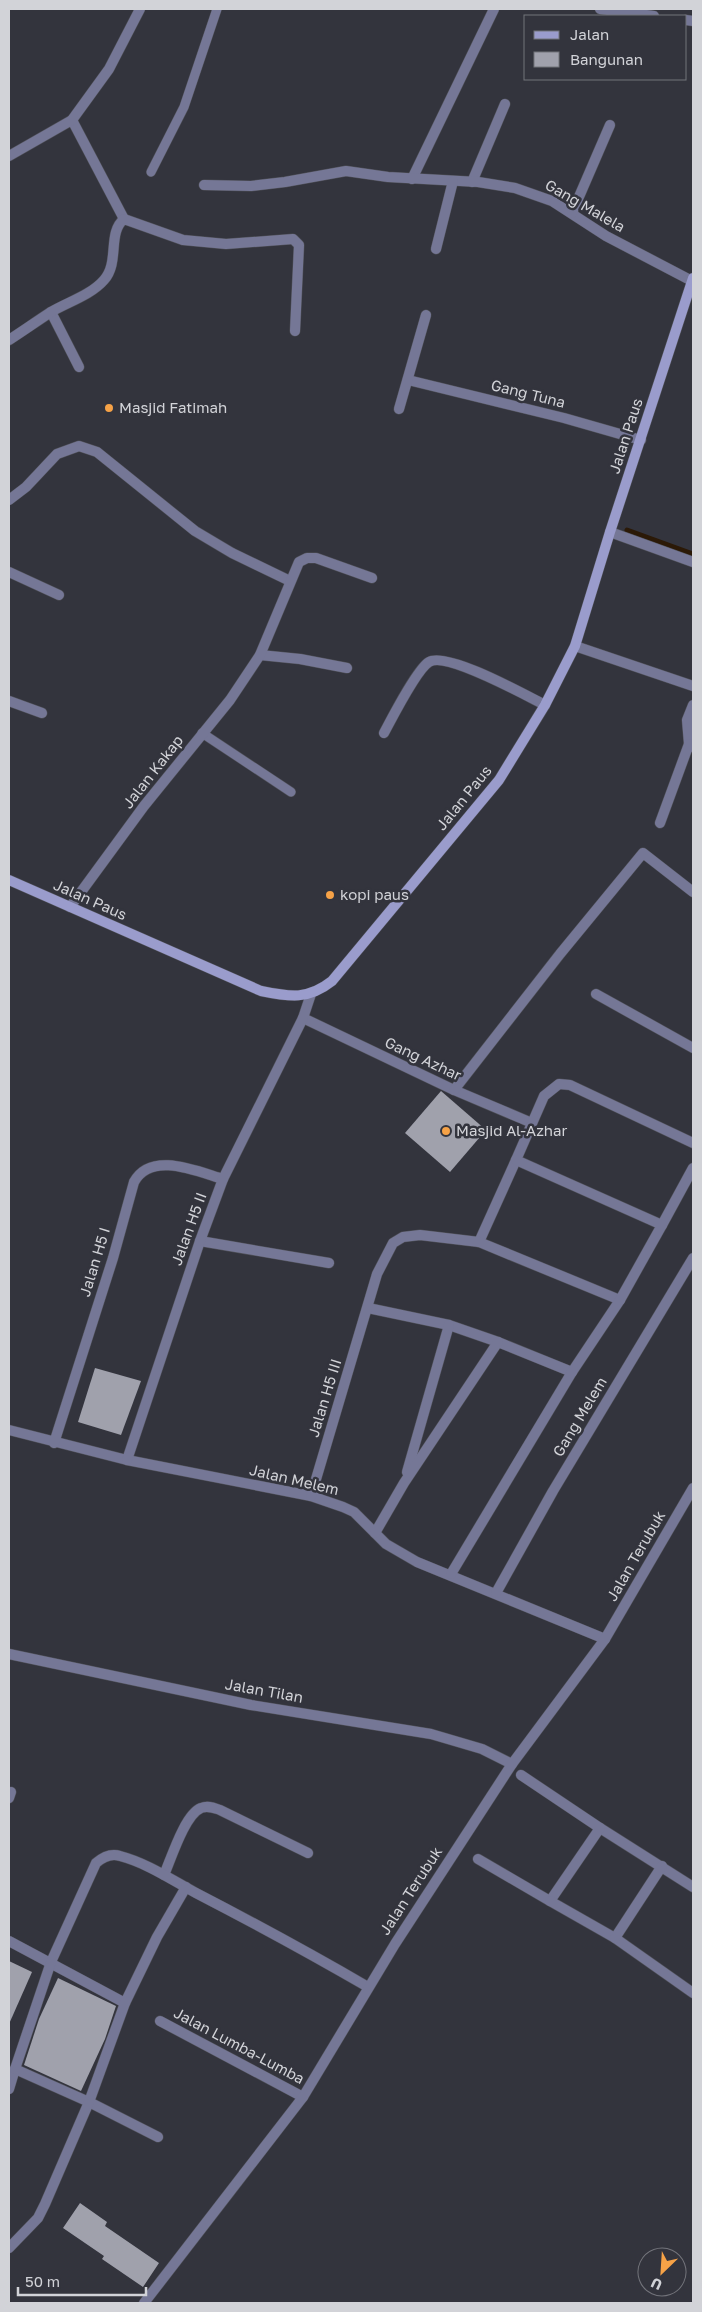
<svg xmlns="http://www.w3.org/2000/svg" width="702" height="2312" viewBox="0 0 702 2312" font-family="'Golos Text',sans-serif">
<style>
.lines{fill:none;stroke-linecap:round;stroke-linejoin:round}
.stream{stroke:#2b1907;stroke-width:5}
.building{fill:#a0a1ac}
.service-casing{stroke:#505159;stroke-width:10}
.minor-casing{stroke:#505159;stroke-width:11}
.secondary-casing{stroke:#505159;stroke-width:11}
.service{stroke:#757796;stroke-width:9}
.minor{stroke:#757796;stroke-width:10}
.secondary{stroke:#9a9ccc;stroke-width:10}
.poi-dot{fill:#f6a247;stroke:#33343d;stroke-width:2}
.labels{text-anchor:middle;stroke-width:5;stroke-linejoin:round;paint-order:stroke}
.street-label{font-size:15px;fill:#d2d3d8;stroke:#33343d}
.poi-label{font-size:15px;fill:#d2d3d8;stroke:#33343d;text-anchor:start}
</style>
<rect width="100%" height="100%" fill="#33343d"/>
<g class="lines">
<!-- stream -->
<polyline class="stream" points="627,530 693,554"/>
</g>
<!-- building -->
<g class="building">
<polygon points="441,1091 486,1130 450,1172 405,1133"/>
<polygon points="95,1368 141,1381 121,1435 78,1422"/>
<polygon points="9,1961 32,1972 9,2024"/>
<polygon points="58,1978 116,2006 105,2039 81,2091 24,2065 39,2019"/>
<polygon points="80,2203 107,2222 105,2226 159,2263 143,2287 102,2259 104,2256 63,2228"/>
</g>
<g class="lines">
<defs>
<g id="service">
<polyline points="151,172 184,107 217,9"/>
<polyline points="202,733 291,792"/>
</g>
<g id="minor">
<polyline points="600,9 654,16"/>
<polyline points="686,20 693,21"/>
<polyline points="72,120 124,219"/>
<polyline points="9,156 72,120 109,69 140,9"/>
<polyline points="412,179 494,9"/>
<polyline points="472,182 505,104"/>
<polyline points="204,185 251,186 285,182 346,171 388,177 478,182 515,188 552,201 606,236 692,281"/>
<polyline points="572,213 610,125"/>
<polyline points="436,249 453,181"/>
<polyline points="51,312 79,367"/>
<path d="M9 340C23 331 37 321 51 312 68 302 91 295 104 280 120 262 107 233 124 219L183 240 226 244 293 239 299 245 295 331"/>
<polyline points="408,380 564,418 641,440"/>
<polyline points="399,409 426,315"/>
<polyline points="9,500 26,487 57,454 79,446 97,452 195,531 232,553 290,581"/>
<polyline points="610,532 693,562"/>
<polyline points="9,572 59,595"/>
<polyline points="575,646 693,686"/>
<polyline points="260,655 300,659 347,668"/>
<polyline points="9,701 42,713"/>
<polyline points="693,705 687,720 689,744 693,747"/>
<path d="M384 733C392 718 417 669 429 662 446 651 525 695 545 705"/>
<polyline points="660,823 689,744"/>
<polyline points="70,907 144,806 230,700 260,655 299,562 307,558 316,558 372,578"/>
<polyline points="596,994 693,1048"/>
<polyline points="303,1018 454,1090 532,1123"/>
<polyline points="454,1090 560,954 643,853 693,892"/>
<polyline points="662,1225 693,1168"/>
<polyline points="200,1241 329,1263"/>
<polyline points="479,1242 516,1160"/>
<polyline points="368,1308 449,1325 498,1342 572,1372"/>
<polyline points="9,1430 127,1460 311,1496 343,1507 354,1512 386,1544 417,1562 605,1639"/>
<path d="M54 1443 113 1258 134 1182C151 1151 196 1171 223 1179"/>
<polyline points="127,1460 200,1241 223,1179 303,1018 311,994"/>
<polyline points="407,1472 449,1325"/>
<polyline points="311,1496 377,1274 393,1243 403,1237 420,1235 479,1242 620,1300"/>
<polyline points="375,1533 404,1483 498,1342"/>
<polyline points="451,1574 572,1372 620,1300 662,1225 516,1160 544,1096 559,1084 570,1085 693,1143"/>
<polyline points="496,1593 553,1491 693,1258"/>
<polyline points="9,1654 251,1705 431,1734 482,1749 512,1764"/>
<polyline points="9,1798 11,1792"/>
<polyline points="600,1828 693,1887"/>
<polyline points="478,1859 550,1901 600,1828 521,1775"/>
<path d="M164 1875C171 1859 185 1814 201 1808 208 1805 214 1808 220 1810L308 1853"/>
<polyline points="550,1901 615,1938 693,1993"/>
<polyline points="615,1938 662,1866"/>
<polyline points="9,1941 125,2003"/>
<polyline points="160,2021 303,2097"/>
<polyline points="9,2089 15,2069"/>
<path d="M158 2137 89 2102 15 2069 51 1962 96 1863C103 1857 111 1853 120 1856 147 1863 172 1880 196 1893 254 1923 311 1954 368 1987"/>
<polyline points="9,2248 38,2218 45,2204 89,2102 125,2003 157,1937 186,1887"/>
<polyline points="144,2303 303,2097 395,1944 512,1764 605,1639 693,1488"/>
</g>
<path id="secondary" d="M9 880 261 991C290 997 308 1000 332 981L499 780 545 705 575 646 610 532 693 278"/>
</defs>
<!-- service casing -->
<use href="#service" class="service-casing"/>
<!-- minor casing -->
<use href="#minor" class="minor-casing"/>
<!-- secondary casing -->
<use href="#secondary" class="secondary-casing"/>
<!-- service -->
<use href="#service" class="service"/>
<!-- minor -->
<use href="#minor" class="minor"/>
<!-- secondary -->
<use href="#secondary" class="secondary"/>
</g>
<!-- markers -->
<g class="poi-dot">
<circle cx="109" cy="408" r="5"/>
<circle cx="330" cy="895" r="5"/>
<circle cx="446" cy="1131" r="5"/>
</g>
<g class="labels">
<!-- street labels -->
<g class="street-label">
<text transform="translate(585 206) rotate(30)" y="5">Gang Malela</text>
<text transform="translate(528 394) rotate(14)" y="5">Gang Tuna</text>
<text transform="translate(626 436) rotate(-72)" y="5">Jalan Paus</text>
<text transform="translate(153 772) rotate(-52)" y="5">Jalan Kakap</text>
<text transform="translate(464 798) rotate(-51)" y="5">Jalan Paus</text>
<text transform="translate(90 900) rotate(24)" y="5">Jalan Paus</text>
<text transform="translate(423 1059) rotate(25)" y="5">Gang Azhar</text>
<text transform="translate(189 1229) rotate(-70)" y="5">Jalan H5 II</text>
<text transform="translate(95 1262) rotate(-73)" y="5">Jalan H5 I</text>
<text transform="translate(325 1398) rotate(-73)" y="5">Jalan H5 III</text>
<text transform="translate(580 1417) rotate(-59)" y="5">Gang Melem</text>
<text transform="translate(294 1480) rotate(13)" y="5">Jalan Melem</text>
<text transform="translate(636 1556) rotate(-60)" y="5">Jalan Terubuk</text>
<text transform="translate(264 1691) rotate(10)" y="5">Jalan Tilan</text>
<text transform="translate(411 1891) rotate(-57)" y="5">Jalan Terubuk</text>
<text transform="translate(239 2046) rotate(28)" y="5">Jalan Lumba-Lumba</text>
</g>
<!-- poi labels -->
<g class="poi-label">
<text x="119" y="413">Masjid Fatimah</text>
<text x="340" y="900">kopi paus</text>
<text x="456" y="1136">Masjid Al-Azhar</text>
</g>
</g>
<!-- border -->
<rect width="702" height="2312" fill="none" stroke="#d2d3d8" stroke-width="20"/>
<!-- legend -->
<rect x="524" y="15" width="162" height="65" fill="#33343d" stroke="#73747b"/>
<rect x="534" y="31" width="25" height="8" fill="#9a9ccc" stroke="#73747b"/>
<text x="570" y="40" font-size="15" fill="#d2d3d8">Jalan</text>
<rect x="534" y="52" width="25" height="15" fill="#a0a1ac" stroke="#73747b"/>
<text x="570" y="65" font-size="15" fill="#d2d3d8">Bangunan</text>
<!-- north arrow -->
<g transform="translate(662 2272) rotate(205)"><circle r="24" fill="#33343d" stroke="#73747b"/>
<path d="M0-4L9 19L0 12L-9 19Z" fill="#f6a247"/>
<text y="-8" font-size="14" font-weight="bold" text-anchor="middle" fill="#d2d3d8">U</text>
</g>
<!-- scale -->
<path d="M18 2287v8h128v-8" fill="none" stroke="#d2d3d8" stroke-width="2.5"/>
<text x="25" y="2287" font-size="15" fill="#d2d3d8" stroke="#33343d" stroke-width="4" paint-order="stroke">50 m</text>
</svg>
